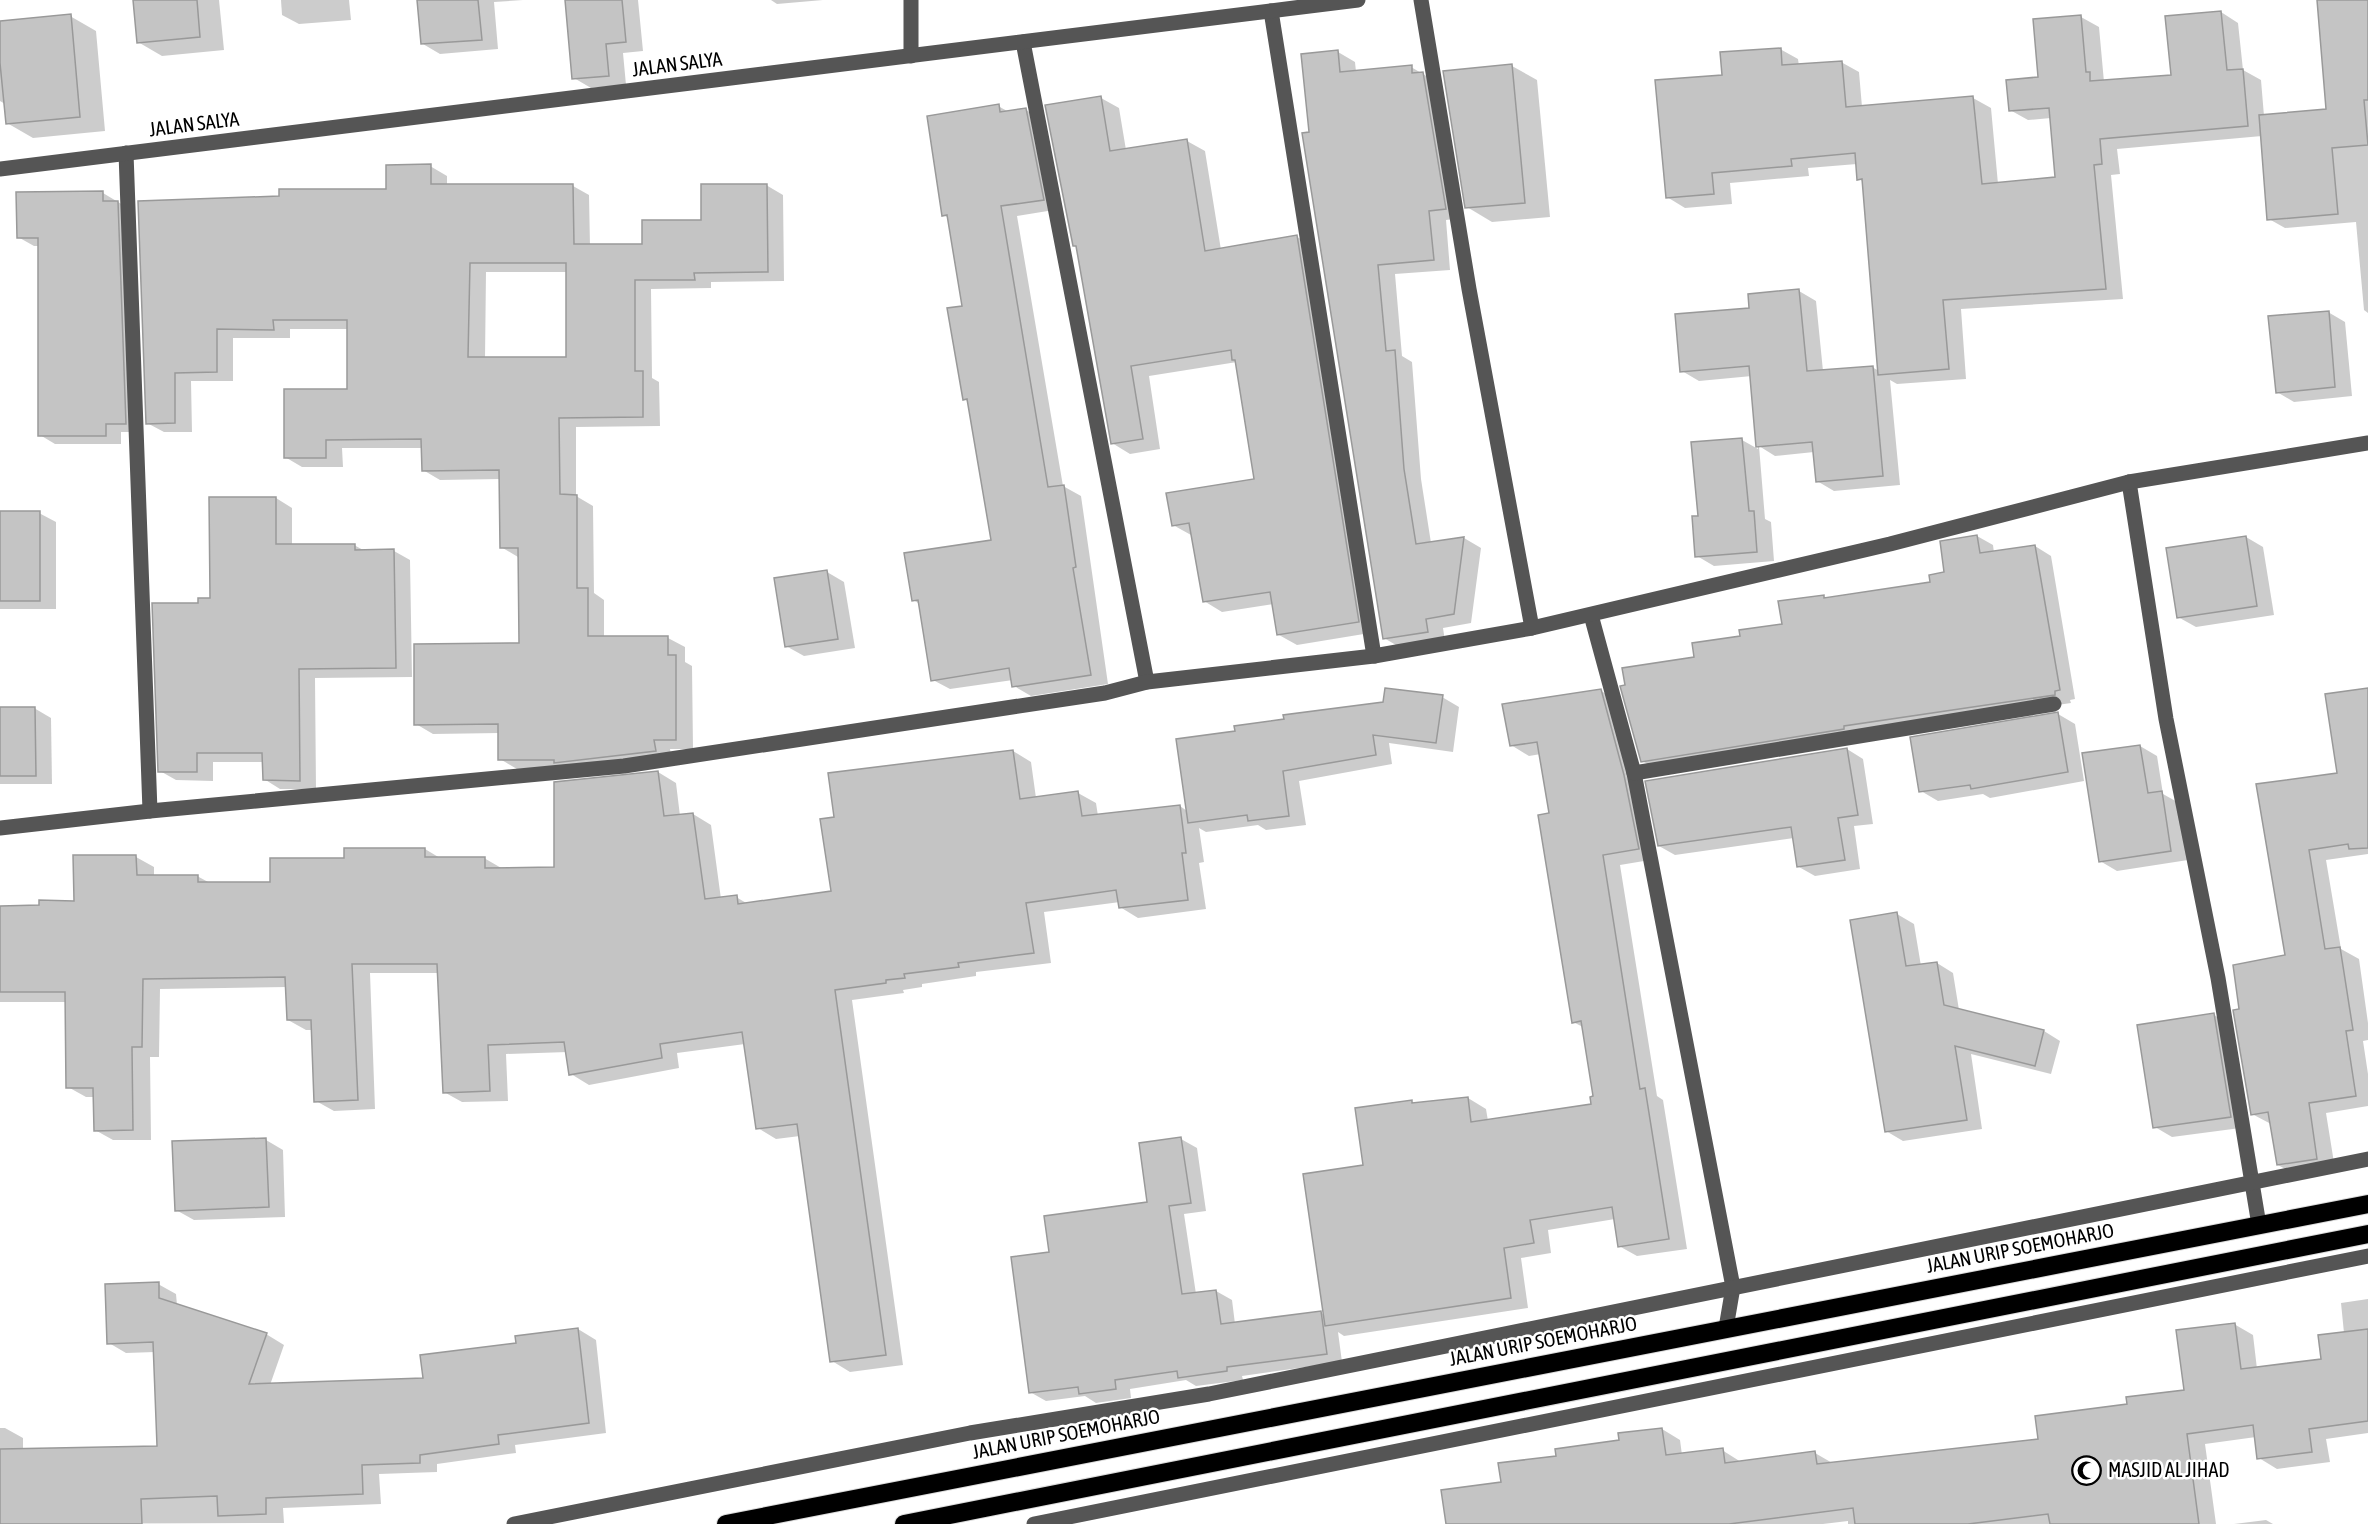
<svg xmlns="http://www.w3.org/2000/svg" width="2368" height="1524" viewBox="0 0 2368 1524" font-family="'Asap Condensed',sans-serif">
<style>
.shadow{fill:#0003;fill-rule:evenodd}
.building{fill:#c4c4c4;stroke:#999;stroke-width:1.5;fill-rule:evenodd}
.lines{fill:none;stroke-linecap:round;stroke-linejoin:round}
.highway-casing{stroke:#dbdbdb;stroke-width:20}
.minor{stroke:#555;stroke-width:15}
.highway{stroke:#000;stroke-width:18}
.labels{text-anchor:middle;stroke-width:5;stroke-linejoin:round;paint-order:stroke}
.street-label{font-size:20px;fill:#000;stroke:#fff}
.poi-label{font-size:20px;fill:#000;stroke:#fff;text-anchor:start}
</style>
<rect width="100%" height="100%" fill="#fff"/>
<!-- shadow -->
<g class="shadow">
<polygon points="134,0 219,0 224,50 162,56 138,42"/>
<polygon points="281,0 349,0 351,20 299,24 282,15"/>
<polygon points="419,0 523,0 494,2 498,49 440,54 423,44"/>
<polygon points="566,0 638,0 643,51 623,53 626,85 591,88 574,78"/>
<polygon points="771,0 823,0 777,4"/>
<polygon points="2318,0 2368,0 2368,313 2364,310 2356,222 2285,228 2269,219 2262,136 2117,149 2120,174 2111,175 2123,299 1961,309 1966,379 1897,384 1890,380 1900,485 1834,491 1817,481 1814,452 1775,456 1759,446 1765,519 1771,522 1774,561 1714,566 1697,556 1700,517 1742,440 1758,449 1752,376 1699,381 1682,371 1751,309 1799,291 1816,301 1823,371 1872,367 1879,371 1864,182 1859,179 1857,164 1808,168 1809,176 1730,183 1732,204 1685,208 1667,197 1724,76 1780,49 1798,59 1799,66 1841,62 1859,72 1862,107 1973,98 1991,108 1998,184 2056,179 2051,118 2028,120 2010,110 2039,78 2081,17 2099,27 2104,82 2173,76 2221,12 2238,23 2243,70 2261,80 2264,116 2328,111"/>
<polygon points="70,16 96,31 105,131 33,138 7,123 5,104 0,101 0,22"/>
<polygon points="1338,52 1355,62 1356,72 1411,67 1440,84 1462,218 1446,220 1450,270 1395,274 1402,356 1412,362 1421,479 1431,543 1464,538 1481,548 1471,623 1443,628 1445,641 1401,648 1384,638 1305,151 1303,134 1310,133"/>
<polygon points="1512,66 1537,80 1550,217 1492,222 1467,207"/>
<polygon points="1101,98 1119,108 1126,150 1187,141 1205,151 1221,250 1297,237 1315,247 1376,632 1297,645 1279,635 1274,604 1222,612 1204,601 1191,535 1173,525 1256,481 1237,362 1149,376 1160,449 1130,454 1112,443 1077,247 1074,245"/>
<polygon points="998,106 1009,112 1026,110 1043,120 1060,209 1017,216 1063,486 1081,496 1108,684 1031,696 1014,686 1013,680 950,689 933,680 920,604 913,600 993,541 969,402 964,399 963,307 949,218 943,215"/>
<path d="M430 166 447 176V185L573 186 589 195 590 246 643 245 703 222 766 185 783 195 784 281 711 282V288L651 289 652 378 659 382 660 426 576 427V496L593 506 594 593 604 600V638H668L685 647V662L692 666 693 749H670L672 760 517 769 500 759V733L433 734 416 724 521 645 518 557 501 547V479L440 480 423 470V448H342L343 467H302L285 457 349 391V329H290V338H233V381H191L192 432H164L147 423 139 203 280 198 388 190ZM486 272H568V358L485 359Z"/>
<polygon points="103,193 133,211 141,432 121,432 121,444 55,444 40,435 40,246 34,246 18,237"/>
<polygon points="2328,312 2345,322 2352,396 2294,402 2277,392"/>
<polygon points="276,498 292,508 292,545 354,545 365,551 394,551 410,560 412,677 315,678 316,789 280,789 264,779 264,762 213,762 213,781 176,780 160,771 200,605 212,600"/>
<polygon points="0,512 39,513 56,522 56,609 0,609"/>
<polygon points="1977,536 1993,545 1994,553 2035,546 2051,556 2075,699 2070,700 2071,703 1860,734 1659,770 1642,761 1696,658 1742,637 1783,625 1823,596 1828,599 1932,583 1946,574"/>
<polygon points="2246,537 2263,547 2274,615 2196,627 2178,617"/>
<polygon points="827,572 844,582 855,648 804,656 786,646"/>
<polygon points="2368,689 2368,854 2326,860 2341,949 2359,959 2368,1023 2368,1040 2363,1041 2368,1074 2368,1106 2326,1113 2335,1169 2296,1175 2278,1165 2271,1124 2252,1114 2241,1010 2287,957 2258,785 2339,774"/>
<polygon points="1601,691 1619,701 1656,859 1620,865 1657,1096 1663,1100 1687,1249 1637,1256 1619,1246 1615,1219 1548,1230 1551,1253 1521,1258 1528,1308 1344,1336 1338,1332 1342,1362 1242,1376 1243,1380 1196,1386 1186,1380 1130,1389 1131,1398 1096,1403 1085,1396 1046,1401 1030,1392 1051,1253 1149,1203 1181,1139 1197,1148 1206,1211 1184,1214 1196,1294 1216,1291 1232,1300 1235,1324 1320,1312 1325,1315 1365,1167 1412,1102 1416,1105 1468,1098 1486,1109 1488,1121 1593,1105 1595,1097 1583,1027 1573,1022 1550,815 1541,754 1529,756 1511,745"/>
<polygon points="1442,697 1459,707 1453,752 1389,743 1392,764 1299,781 1306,825 1266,830 1258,825 1206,832 1199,828 1204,862 1199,863 1206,909 1138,918 1120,907 1120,902 1044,912 1051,963 976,972 976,976 922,984 922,987 903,990 904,993 852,1000 903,1365 850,1372 832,1361 800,1136 776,1139 758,1128 745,1044 677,1053 679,1068 589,1085 571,1074 568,1052 506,1054 508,1101 462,1102 444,1092 439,973 370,973 375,1109 334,1111 316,1101 313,1030 306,1030 288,1020 287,987 160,989 159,1057 150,1057 151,1140 113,1140 95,1130 95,1097 86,1097 68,1087 67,1002 0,1002 0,907 41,907 75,903 136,857 154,867 154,876 197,876 210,883 272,883 345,859 425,849 440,858 484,858 503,869 556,868 658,772 676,783 680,816 693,814 711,825 721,899 736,897 748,904 832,893 836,818 1013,751 1031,762 1036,798 1078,793 1096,803 1098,816 1180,806 1187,811 1237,732"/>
<polygon points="34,708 51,718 52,784 0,784 0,709"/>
<polygon points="2058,714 2075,724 2084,781 1990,798 1983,794 1938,801 1921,791"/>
<polygon points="2140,746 2157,756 2163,794 2179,803 2188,860 2117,871 2100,861"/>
<polygon points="1847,749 1863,759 1873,824 1854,826 1860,869 1815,876 1799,867 1794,838 1675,855 1659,846"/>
<polygon points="1897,914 1914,924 1921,966 1937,963 1953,973 1959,1010 2044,1031 2060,1041 2051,1074 1971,1054 1982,1129 1903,1141 1886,1131"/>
<polygon points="2214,1015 2231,1025 2248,1127 2172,1137 2155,1127"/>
<polygon points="266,1140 283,1150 285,1217 194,1220 176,1210"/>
<polygon points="158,1284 176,1294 177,1305 266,1334 284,1345 270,1385 425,1380 517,1344 578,1329 596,1340 606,1433 515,1445 516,1453 437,1464 437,1472 379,1474 381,1504 283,1508 284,1523 0,1524 0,1428 5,1428 23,1438 23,1450 158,1448 155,1352 126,1353 109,1343"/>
<polygon points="2368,1299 2368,1433 2326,1439 2330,1462 2277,1469 2259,1458 2256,1437 2205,1444 2216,1524 1848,1524 1848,1521 1823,1524 1447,1524 1503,1484 1558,1457 1662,1429 1680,1440 1682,1455 1722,1450 1741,1462 1815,1453 1834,1464 2040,1440 2129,1406 2186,1392 2234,1324 2253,1335 2257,1369 2323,1360 2344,1333 2341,1303"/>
<polygon points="2266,1520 2273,1524 2234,1524"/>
</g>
<!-- building -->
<g class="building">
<polygon points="133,0 197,0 200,37 137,43"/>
<polygon points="417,0 478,0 482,40 421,44"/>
<polygon points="565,0 622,0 626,42 606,44 609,76 572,79"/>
<polygon points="2317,0 2368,0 2368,100 2364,100 2368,145 2332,148 2338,214 2267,220 2259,115 2326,109"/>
<polygon points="2221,11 2227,70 2243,69 2248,126 2100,139 2102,164 2094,165 2106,289 1943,300 1949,369 1878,375 1862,179 1857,180 1855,153 1791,159 1792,166 1712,173 1714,194 1666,198 1655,80 1722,75 1720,52 1781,48 1782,65 1842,61 1846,107 1973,96 1982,184 2055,177 2049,108 2009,111 2006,80 2038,77 2033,19 2081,15 2086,72 2090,72 2090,81 2171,75 2165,16"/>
<polygon points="71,14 80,117 6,124 0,63 0,21"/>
<polygon points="1338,50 1340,72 1412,65 1412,73 1423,72 1446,209 1429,211 1434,260 1378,265 1386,351 1395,350 1404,469 1416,544 1464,537 1454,614 1426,619 1428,632 1383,639 1302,133 1309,132 1301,54"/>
<polygon points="1512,64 1525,203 1465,208 1443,71"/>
<polygon points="1101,96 1110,151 1187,139 1205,251 1297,235 1359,622 1277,635 1270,592 1203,602 1189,523 1172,526 1166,493 1254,479 1235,360 1232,360 1231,350 1131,366 1143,439 1111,444 1076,246 1073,246 1045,105"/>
<polygon points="999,104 1000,112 1026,108 1044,200 1001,206 1048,487 1064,485 1076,567 1073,568 1091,675 1012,687 1009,668 931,681 918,600 912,601 904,553 991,540 967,399 963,400 947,308 962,306 947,215 942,216 927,116"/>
<path d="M431 164V184H573L574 244H642V220H701V184H767L768 272 694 273 695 280H635V371H643V417L559 418 560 494 577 495V588H588V636H668V655H676V740H654L656 751 554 763V760H498V724L414 725V644L519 643 518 548H500L499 470 422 471 421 439 326 440V458H284V389H347V320H273L274 330 217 329V372L175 373V423L146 424 138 201 279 196V189H386V165ZM470 263H566V357H468Z"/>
<polygon points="103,191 103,201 118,201 126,424 106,424 106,436 38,436 38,238 17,238 16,192"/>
<polygon points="1799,289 1807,371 1873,366 1883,476 1816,482 1812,442 1756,447 1749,366 1680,372 1675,314 1749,308 1748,294"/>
<polygon points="2329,311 2335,387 2276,393 2268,316"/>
<polygon points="1742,438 1749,511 1754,511 1757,552 1695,557 1692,516 1698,516 1691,442"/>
<polygon points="209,497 276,497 276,544 355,544 355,550 394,549 396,668 299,669 300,781 263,780 262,753 197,753 197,772 158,772 152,603 198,603 198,598 210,598"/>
<rect x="0" y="511" width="40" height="90"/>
<polygon points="1977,535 1980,553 2035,545 2060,690 2055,691 2055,695 1844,726 1844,729 1641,762 1620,686 1625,685 1622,668 1694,657 1692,643 1740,636 1739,630 1782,624 1778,601 1824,595 1824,598 1930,582 1929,575 1944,572 1940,541"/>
<polygon points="2246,536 2257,606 2177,618 2166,548"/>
<polygon points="827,570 838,639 785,647 774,578"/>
<polygon points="1385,688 1443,695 1436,743 1373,735 1376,755 1283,771 1289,816 1248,821 1247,815 1188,823 1176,739 1235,731 1234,726 1284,719 1283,715 1383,702"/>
<polygon points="2368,688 2368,848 2349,849 2348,844 2309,850 2325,949 2340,947 2353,1030 2346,1031 2356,1096 2309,1103 2317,1159 2277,1165 2268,1112 2251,1115 2233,1010 2239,1009 2233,965 2285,955 2256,784 2337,773 2325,694"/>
<polygon points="1601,689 1624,775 1639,849 1603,855 1640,1089 1645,1088 1669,1239 1618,1247 1612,1207 1530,1220 1534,1243 1504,1248 1511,1298 1325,1326 1303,1174 1363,1165 1355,1108 1412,1100 1412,1103 1468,1097 1471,1122 1591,1104 1590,1097 1593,1096 1581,1021 1572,1023 1538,815 1549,813 1537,742 1510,746 1502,704"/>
<polygon points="0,707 35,707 36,776 0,776"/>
<polygon points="2058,712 2068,772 1971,789 1970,785 1919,792 1910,737"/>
<polygon points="2140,745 2148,793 2162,791 2171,851 2099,862 2082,753"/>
<polygon points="1847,748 1858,815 1838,818 1845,860 1797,867 1791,827 1658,846 1645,781"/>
<polygon points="1013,750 1020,799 1078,791 1082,816 1180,805 1186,853 1182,853 1188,900 1119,908 1116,890 1026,903 1034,953 958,963 959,967 904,974 905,978 886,980 886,983 835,990 886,1355 830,1362 797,1124 756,1129 742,1032 660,1044 662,1058 569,1075 564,1042 488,1045 490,1091 443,1093 437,964 352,964 358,1100 314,1102 311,1020 287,1020 285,977 143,979 142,1047 132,1047 133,1130 94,1131 93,1088 66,1088 65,992 0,992 0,906 39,905 39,900 74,901 73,855 136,855 137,875 198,875 198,882 270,882 270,858 344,858 344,848 425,848 425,857 485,857 485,868 554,867 554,782 658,771 664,816 693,813 705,899 737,895 738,904 831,891 820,819 834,817 828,773"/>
<polygon points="1897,912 1906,966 1937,962 1944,1005 2044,1030 2035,1066 1955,1046 1967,1120 1885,1132 1850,920"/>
<polygon points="2214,1013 2231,1117 2153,1128 2137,1025"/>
<polygon points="1181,1137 1191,1203 1169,1206 1182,1294 1216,1290 1221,1324 1321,1311 1327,1354 1227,1367 1227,1371 1178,1378 1177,1371 1115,1380 1116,1389 1079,1394 1078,1387 1029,1393 1011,1257 1049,1252 1044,1216 1147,1202 1139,1143"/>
<polygon points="266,1138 269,1207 175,1211 172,1141"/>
<polygon points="159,1282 159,1298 267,1333 249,1384 423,1378 420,1355 516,1343 515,1336 578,1328 589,1423 498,1435 499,1444 420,1455 420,1463 362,1465 363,1494 266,1498 266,1514 218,1516 217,1496 141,1499 142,1524 0,1524 0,1449 157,1446 153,1342 107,1344 105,1284"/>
<polygon points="2235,1323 2241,1369 2321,1359 2318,1335 2368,1329 2368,1421 2309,1429 2312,1452 2257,1459 2253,1425 2187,1434 2199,1524 2050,1524 2048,1514 1968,1524 1855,1524 1853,1508 1729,1524 1446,1524 1441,1490 1501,1482 1498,1463 1556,1456 1555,1449 1619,1440 1618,1433 1662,1428 1666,1455 1723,1448 1725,1463 1815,1451 1817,1464 2038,1439 2035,1416 2127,1404 2126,1397 2184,1390 2176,1330"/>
</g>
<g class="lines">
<defs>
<g id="highway">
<polyline points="726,1524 2368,1204"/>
<polyline points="904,1524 2368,1234"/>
</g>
</defs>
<!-- highway casing -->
<use href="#highway" class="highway-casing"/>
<!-- minor -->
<g class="minor">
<polyline points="911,0 911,56"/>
<polyline points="1421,0 1469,289 1532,628"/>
<polyline points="1271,11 1374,656"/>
<polyline points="1023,42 1147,682"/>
<polyline points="126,153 150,811"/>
<polyline points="0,169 1358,0"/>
<polyline points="2129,482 2166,719 2218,978 2259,1225"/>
<polyline points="1591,615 1634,773 1733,1287 1726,1328"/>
<polyline points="1634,773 2054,704"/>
<polyline points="0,828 150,811 624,766 1105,693 1147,682 1374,656 1532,628 1890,544 2129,482 2368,443"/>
<polyline points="514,1524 970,1433 1209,1394 2368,1159"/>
<polyline points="1034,1524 2368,1256"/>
</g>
<!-- highway -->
<use href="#highway" class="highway"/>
</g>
<!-- icons -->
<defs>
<symbol id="mosque-ring" viewBox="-11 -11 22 22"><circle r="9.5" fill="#fff" stroke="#000" stroke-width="1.5"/><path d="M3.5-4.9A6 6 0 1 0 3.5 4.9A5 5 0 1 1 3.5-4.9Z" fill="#000"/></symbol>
</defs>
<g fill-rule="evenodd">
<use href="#mosque-ring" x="2070" y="1454" width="33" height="33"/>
</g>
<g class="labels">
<!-- street labels -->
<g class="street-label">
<text transform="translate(677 64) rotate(-7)" y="7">JALAN SALYA</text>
<text transform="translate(194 124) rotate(-7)" y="7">JALAN SALYA</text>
<text transform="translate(2020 1248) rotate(-11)" y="7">JALAN URIP SOEMOHARJO</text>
<text transform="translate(1543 1341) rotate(-11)" y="7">JALAN URIP SOEMOHARJO</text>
<text transform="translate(1066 1434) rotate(-11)" y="7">JALAN URIP SOEMOHARJO</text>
</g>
<!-- poi labels -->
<g class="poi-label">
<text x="2108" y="1477">MASJID AL JIHAD</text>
</g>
</g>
</svg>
